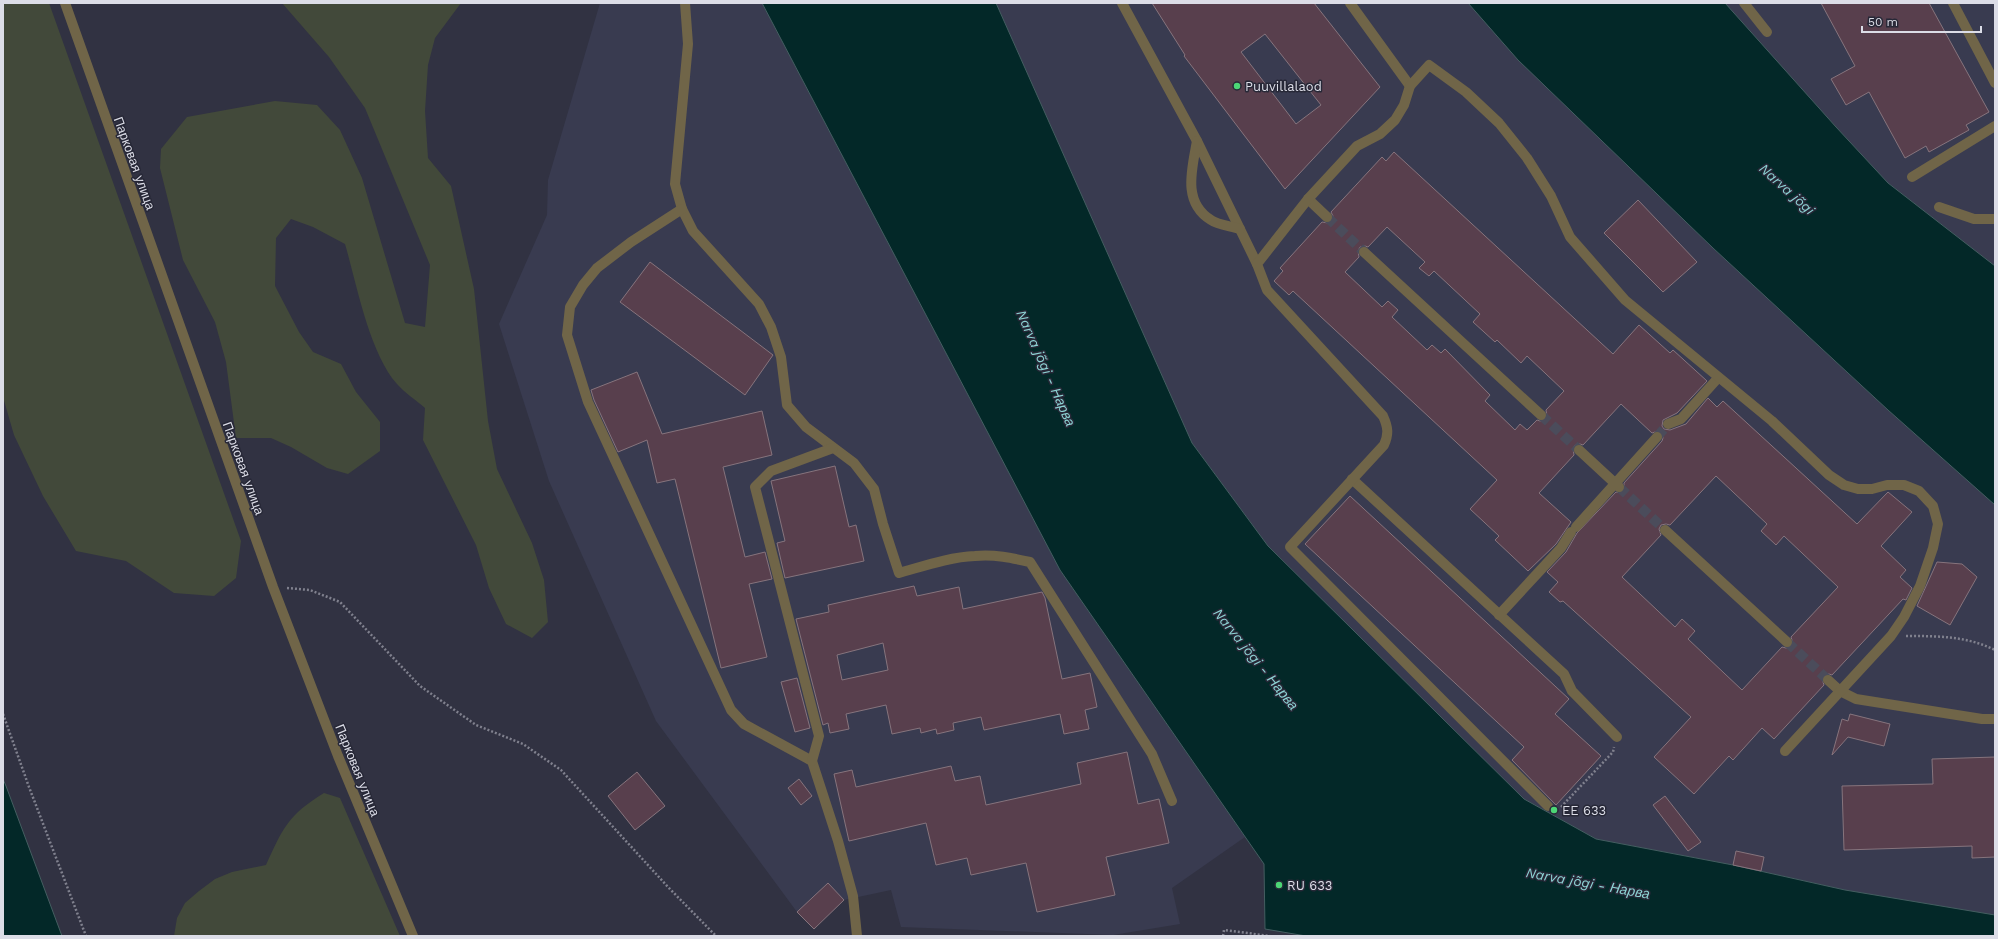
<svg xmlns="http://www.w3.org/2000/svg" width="1998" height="939" viewBox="0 0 1998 939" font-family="'Work Sans',sans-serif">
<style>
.built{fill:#393b50}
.green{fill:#42493a}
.water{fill:#032828;stroke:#445e61}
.building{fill:#583f4d;stroke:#86747d;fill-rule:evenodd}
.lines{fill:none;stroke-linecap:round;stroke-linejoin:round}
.minor-tunnel{stroke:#4b4c5b;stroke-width:10;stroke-dasharray:10 5;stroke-linecap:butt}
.path{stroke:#80818e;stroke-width:2.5;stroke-dasharray:2 2;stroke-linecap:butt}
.minor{stroke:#706548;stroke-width:10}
.poi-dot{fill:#4cd676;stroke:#272837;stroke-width:1.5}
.labels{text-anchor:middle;stroke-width:3;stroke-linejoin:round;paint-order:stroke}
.poi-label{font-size:13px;fill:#dcdde7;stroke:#272837;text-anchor:start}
.street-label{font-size:13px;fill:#dcdde7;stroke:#272837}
.water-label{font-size:14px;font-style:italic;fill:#8dd3d4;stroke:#272837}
</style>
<rect width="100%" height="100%" fill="#313242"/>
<!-- built -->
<g class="built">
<polygon points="600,3 762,3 1060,570 1245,837 1172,888 1180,924 1113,935 901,927 891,890 844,900 814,929 797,912 656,721 549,481 499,324 547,215 548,180"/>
<polygon points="996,3 1468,3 1518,60 1713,248 1888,410 1995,505 1995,915 1845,890 1733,865 1596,839 1524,799 1268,546 1192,443"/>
<polygon points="1725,3 1995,3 1995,266 1888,183 1836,127"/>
</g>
<!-- green -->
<g class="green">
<polygon points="3,3 49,3 241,541 236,578 214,596 174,593 126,561 76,551 43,496 14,435 3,397"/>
<path d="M282 3H461L435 38 428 65 425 111 428 158 451 186 474 289 488 421 497 469 532 543 544 580 548 622 532 638 506 624 489 588 476 545 423 440 425 408C416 400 405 393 397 384 369 352 357 285 345 244L313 227 291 219 276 238 275 286 299 332 313 352 341 364 356 392 380 422V451L348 474 327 468 291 447 271 438H236L226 362 215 322 183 260 160 168 161 149 187 117 275 101 317 105 340 130 362 178 405 323 425 327 430 265 365 108 329 57Z"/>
<path d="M324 793 340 798 400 936H174L177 918 185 903 199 891 215 879 232 872 266 865C283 828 288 815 324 793Z"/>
</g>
<!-- water -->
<g class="water">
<polygon points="762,3 996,3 1192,443 1268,546 1524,799 1596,839 1733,865 1845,890 1995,915 1995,936 1306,936 1265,929 1264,864 1060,570"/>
<polygon points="1468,3 1725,3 1836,127 1888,183 1995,266 1995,505 1888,410 1713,248 1518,60"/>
<polygon points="3,779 6,786 62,936 3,936"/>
</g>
<!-- building -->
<g class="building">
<path d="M1152 3H1314L1380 87 1285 189 1184 56 1185 55ZM1265 34 1321 105 1296 124 1241 52Z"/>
<polygon points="1821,3 1929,3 1989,112 1966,125 1969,130 1929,152 1926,146 1905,158 1869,92 1846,105 1831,79 1855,66"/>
<path d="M1394 152 1613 354 1639 325 1670 353 1673 350 1707 381 1677 413 1663 420 1662 426 1664 429 1670 430 1686 424 1708 398 1717 407 1723 401 1857 524 1888 492 1912 512 1881 546 1906 570 1900 577 1912 588 1906 600 1903 599 1832 675 1829 674 1824 675 1822 679 1824 685 1774 739 1762 728 1733 760 1729 756 1694 794 1654 757 1691 717 1563 601 1560 602 1549 592 1558 582 1547 572 1566 552 1577 533 1616 492 1621 493 1624 491V483L1662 441 1663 438 1662 432 1658 431 1652 433 1621 404 1583 445 1580 444 1575 445 1573 449 1574 455 1539 493 1571 522 1556 544 1528 571 1495 540 1499 536 1470 509 1497 480 1293 291 1289 295 1274 281 1283 271 1280 268 1322 222 1328 223 1332 221 1333 216 1331 212 1382 157 1386 161ZM1387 227 1425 262 1419 268 1429 276 1434 271 1480 314 1473 322 1495 342 1497 340 1521 363 1527 356 1564 391 1546 410 1547 416 1545 420 1540 421 1537 420 1527 430 1520 424 1515 430 1485 401 1490 395 1445 349 1441 353 1432 345 1427 350 1392 317 1398 310 1388 301 1382 307 1345 272 1359 257 1358 251 1360 247 1365 246 1368 247ZM1716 476 1767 524 1761 531 1776 545 1784 536 1838 587 1791 637 1793 643 1791 647 1786 648 1782 647 1742 690 1688 639 1695 631 1682 619 1675 627 1622 577 1661 535 1659 529 1661 525 1666 524 1670 525Z"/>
<polygon points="1638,200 1697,262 1663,292 1604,233"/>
<polygon points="650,262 773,355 745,395 620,302"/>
<polygon points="637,372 662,434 762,411 772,455 723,467 745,557 765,552 772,579 749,584 767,657 721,668 675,479 657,483 647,440 618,452 594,400 591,390"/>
<polygon points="835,466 849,527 856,525 864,561 785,578 777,543 785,541 771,481"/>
<polygon points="1350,496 1569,699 1555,714 1601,756 1556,805 1512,760 1524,747 1305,544"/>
<polygon points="1937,562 1962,564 1977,577 1950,625 1917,606"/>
<path d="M914 586 917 596 959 587 963 609 1042 592 1045 598 1062 679 1090 673 1097 707 1085 710 1089 729 1064 734 1060 714 984 730 981 717 953 723 954 730 937 734 936 729 921 733 920 728 892 734 886 705 846 714 849 729 830 733 828 723 823 725 796 619 829 612 828 605ZM883 643 888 670 842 680 837 655Z"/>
<polygon points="797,678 810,728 795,732 781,682"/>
<polygon points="1850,714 1890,724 1884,746 1848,737 1832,755 1842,719 1848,721"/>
<polygon points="1127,752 1138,804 1159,799 1169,843 1106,857 1115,895 1037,912 1026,863 971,875 967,858 936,865 926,823 849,841 834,774 852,770 856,787 951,766 955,781 980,776 986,805 1081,784 1077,763"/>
<polygon points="1995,757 1995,857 1972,858 1972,846 1844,850 1842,786 1933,784 1932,759"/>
<polygon points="637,772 665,806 635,830 608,796"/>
<polygon points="799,779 812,796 801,805 788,788"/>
<polygon points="1665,796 1701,842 1688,851 1653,805"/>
<polygon points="1736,851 1764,857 1761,871 1733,865"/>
<polygon points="828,883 844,900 814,929 797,912"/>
</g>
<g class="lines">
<!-- minor-tunnel -->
<g class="minor-tunnel">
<polyline points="1327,217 1364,252"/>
<polyline points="1541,415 1579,450"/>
<polyline points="1657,437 1668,424"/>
<polyline points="1619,487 1665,530"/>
<polyline points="1787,642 1828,680"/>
</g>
<!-- path -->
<g class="path">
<polyline points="287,588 310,590 340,602 420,686 476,725 523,744 561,770 668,887 716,936"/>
<path d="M1906 636C1937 636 1967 636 1995 650"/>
<polyline points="3,714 29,787 86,936"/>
<polyline points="1561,807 1613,752 1614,747"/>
<polyline points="1223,936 1224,930 1270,936"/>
</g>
<!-- minor -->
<g class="minor">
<polyline points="65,3 273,587 338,756 413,936"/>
<path d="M685 3 688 44 675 184 682 209 693 231 759 304 771 327 781 357 787 405 806 427 854 463 874 489 883 524 899 573C924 566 950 557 975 556 994 554 1012 558 1030 562L1152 754 1172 801"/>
<polyline points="1122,3 1197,141 1257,264"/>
<polyline points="1350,3 1410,86"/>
<polyline points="1744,3 1767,32"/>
<polyline points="1953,3 1995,83"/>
<path d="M1197 141C1192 169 1182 202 1211 220 1218 225 1231 226 1240 229"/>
<polyline points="1912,177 1995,126"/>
<polyline points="1308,199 1327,217"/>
<polyline points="1939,207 1974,219 1995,219"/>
<polyline points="682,209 631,242 597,268 583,285 570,307 567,335 588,402 731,710 744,724 812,761 838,841 853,896 857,936"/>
<polyline points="1364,252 1541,415"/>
<polyline points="1668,424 1681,419 1718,378"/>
<polyline points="1579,450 1619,487"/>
<polyline points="1352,479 1564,674 1572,691 1617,737"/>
<polyline points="1576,527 1657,437"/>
<polyline points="1665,530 1787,642"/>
<polyline points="1499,615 1561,548 1571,532"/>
<polyline points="1828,680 1840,691 1856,699 1982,719 1995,719"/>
<polyline points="812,761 819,736 755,487 771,471 833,448"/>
<path d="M1548 806 1290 547 1384 445C1389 434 1388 427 1383 416L1267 290 1257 264 1308 199 1357 146 1380 134 1395 120 1404 105 1410 86 1429 65 1466 92 1499 123 1527 158 1551 196 1570 237 1625 300 1772 421 1829 475 1844 485 1858 489H1872L1887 485H1904L1919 491 1933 506 1938 524 1933 548 1920 586 1904 617 1891 636 1785 751"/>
</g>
</g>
<!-- markers -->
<g class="poi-dot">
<circle cx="1237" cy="86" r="4"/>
<circle cx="1554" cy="810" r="4"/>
<circle cx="1279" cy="885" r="4"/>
</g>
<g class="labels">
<!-- poi labels -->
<g class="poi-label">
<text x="1245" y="91">Puuvillalaod</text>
<text x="1562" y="815">EE 633</text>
<text x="1287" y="890">RU 633</text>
</g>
<!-- street labels -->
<g class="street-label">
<text transform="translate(135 163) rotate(70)" y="5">Парковая улица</text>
<text transform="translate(244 468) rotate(70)" y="5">Парковая улица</text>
<text transform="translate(358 770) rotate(68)" y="5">Парковая улица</text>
</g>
<!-- water labels -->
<g class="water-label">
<text transform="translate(1787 189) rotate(42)" y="5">Narva jõgi</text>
<text transform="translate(1046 368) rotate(66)" y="5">Narva jõgi - Нарва</text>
<text transform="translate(1256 659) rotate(51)" y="5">Narva jõgi - Нарва</text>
<text transform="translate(1588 883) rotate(10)" y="5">Narva jõgi - Нарва</text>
</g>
</g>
<!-- border -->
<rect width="1998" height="939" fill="none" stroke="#dcdde7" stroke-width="8"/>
<!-- scale -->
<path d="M1862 26v6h119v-6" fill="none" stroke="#dcdde7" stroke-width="2"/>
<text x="1868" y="26" font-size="12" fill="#dcdde7" stroke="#272837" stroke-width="3" paint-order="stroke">50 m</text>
</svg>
